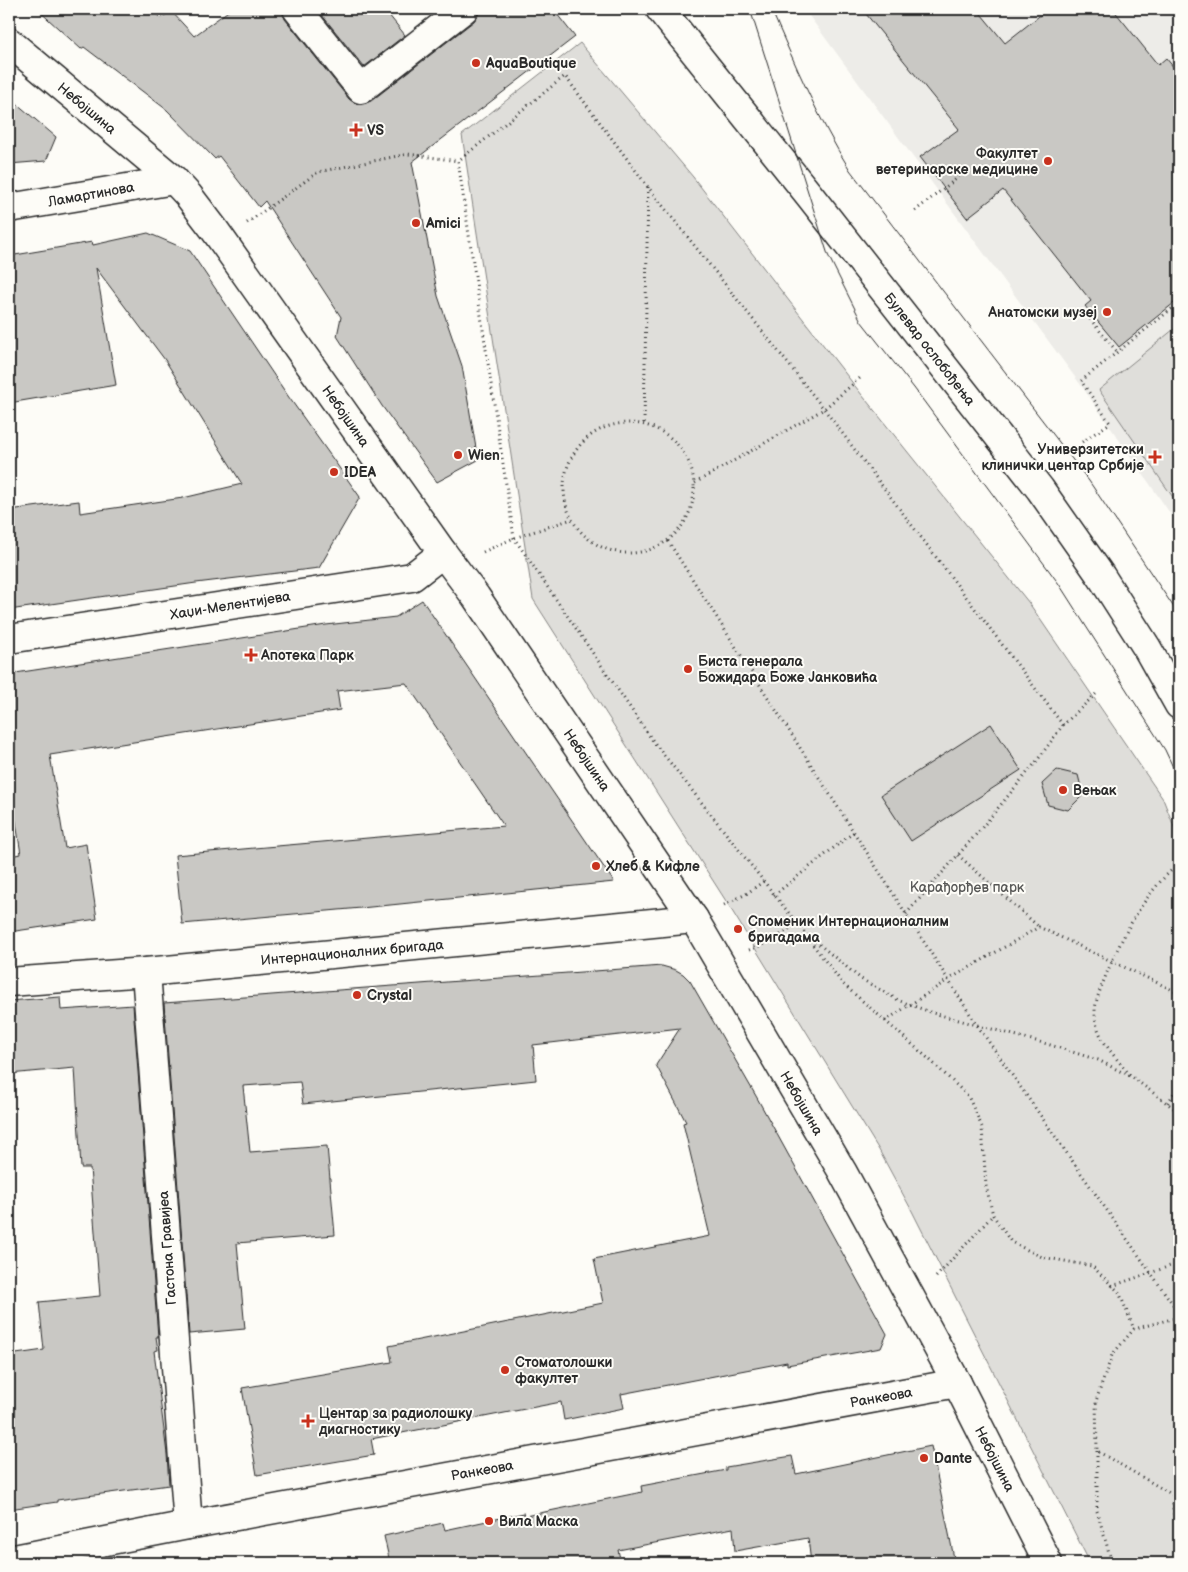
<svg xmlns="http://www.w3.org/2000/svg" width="1188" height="1572" viewBox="0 0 1188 1572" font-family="'Balsamiq Sans',sans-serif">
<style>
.built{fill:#edece8}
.green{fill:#dfdeda;stroke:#858482}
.building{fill:#c9c8c4;stroke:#2b2b2b}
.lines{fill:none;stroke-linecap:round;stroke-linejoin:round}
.minor-casing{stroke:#2b2b2b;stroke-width:31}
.major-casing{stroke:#2b2b2b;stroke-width:31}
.path{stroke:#2b2b2b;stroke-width:3;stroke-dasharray:1 4;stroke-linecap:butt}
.minor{stroke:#fdfcf7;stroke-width:28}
.major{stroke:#fdfcf7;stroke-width:28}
.tram{stroke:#2b2b2b;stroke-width:1}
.poi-dot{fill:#c8321e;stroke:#fdfcf7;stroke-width:2}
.labels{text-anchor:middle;stroke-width:4;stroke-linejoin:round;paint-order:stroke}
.poi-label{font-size:14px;font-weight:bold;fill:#2b2b2b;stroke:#fdfcf7;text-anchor:start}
.street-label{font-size:14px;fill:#2b2b2b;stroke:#fdfcf7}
.park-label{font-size:14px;fill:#585857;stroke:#fdfcf7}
</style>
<rect width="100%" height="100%" fill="#fdfcf7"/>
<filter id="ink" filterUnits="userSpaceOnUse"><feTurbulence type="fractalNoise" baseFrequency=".02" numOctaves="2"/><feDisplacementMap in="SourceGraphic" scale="10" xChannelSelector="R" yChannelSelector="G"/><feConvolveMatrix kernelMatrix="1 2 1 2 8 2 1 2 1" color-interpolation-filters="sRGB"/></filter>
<g filter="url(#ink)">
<!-- built -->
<polygon class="built" points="804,9 1179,9 1179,526 1083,388"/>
<!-- green -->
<g class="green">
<polygon points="580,43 693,177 862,395 1029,603 1163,799 1179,839 1179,1563 1090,1563 912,1211 879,1150 726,901 533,599 462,135"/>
<polygon points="1179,325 1179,506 1099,390"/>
</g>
<!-- building -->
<g class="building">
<polygon points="37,9 151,9 161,18 171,11 194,36 231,9 282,9 285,19 349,99 355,103 363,104 371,101 474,21 482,9 553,9 575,37 412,162 438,296 462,366 478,460 437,482 382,406 337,336 341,317 265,201 259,207 219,156 215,159 167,110 84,47 81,49"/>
<polygon points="317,9 384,9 405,35 364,67"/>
<polygon points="862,9 977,9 1005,43 1048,9 1113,9 1158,65 1166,58 1179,74 1179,299 1119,347 1085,306 1091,301 1003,190 967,218 920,157 959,129"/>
<polygon points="9,97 56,137 46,161 9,164"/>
<polygon points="148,233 190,251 288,396 360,497 319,568 196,583 9,610 9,510 79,501 80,513 183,498 242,484 165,360 96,268 116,385 9,403 9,256 92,242 93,245"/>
<polygon points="422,600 614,882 361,908 182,924 175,855 504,826 406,683 337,691 340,710 50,755 65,848 86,844 97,919 9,932 9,856 21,854 9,778 9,674 326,625 396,617"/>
<polygon points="991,724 1021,770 911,841 881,795"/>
<polygon points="1057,770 1078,775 1083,795 1068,810 1048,805 1042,784"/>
<polygon points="662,966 676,970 683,974 690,981 756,1096 887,1334 881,1348 787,1365 787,1362 621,1394 624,1408 564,1420 561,1402 371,1439 374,1455 257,1475 242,1388 392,1362 389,1346 603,1303 594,1259 710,1236 683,1123 686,1122 656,1065 680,1028 533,1045 536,1080 303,1104 300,1082 243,1086 250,1152 327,1146 335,1235 237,1243 245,1329 189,1334 164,1003"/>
<polygon points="60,997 61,1010 133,1005 158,1337 156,1337 158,1350 154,1351 167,1454 169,1485 57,1500 57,1502 9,1509 9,1355 44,1350 39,1302 100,1296 90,1168 81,1168 75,1068 9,1074 9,1001"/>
<polygon points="931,1446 955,1563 811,1563 808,1538 735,1551 733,1528 618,1550 621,1563 390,1563 384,1536 443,1523 445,1530 524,1513 525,1516 642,1492 641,1486 726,1470 726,1467 792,1456 796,1474"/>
</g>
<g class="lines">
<defs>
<g id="minor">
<polyline points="297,9 361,89 464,9"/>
<polyline points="9,42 174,180 188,195 214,229 443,553 476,597 694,919 842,1171 957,1383 1048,1563"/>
<polyline points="9,208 174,180"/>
<polyline points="9,639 412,577 443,553"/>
<polyline points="146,972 188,1525"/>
<polyline points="9,982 146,972 694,919"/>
<polyline points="9,1560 188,1525 957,1383"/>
</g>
<polyline id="major" points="660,9 810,196 1040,489 1101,576 1147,648 1179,705"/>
</defs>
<!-- minor casing -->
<use href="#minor" class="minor-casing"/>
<!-- major casing -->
<use href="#major" class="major-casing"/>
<!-- path -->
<g class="path">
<polyline points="915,211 970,168"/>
<polyline points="247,223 318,172 408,154 458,161"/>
<polyline points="1090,319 1118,353"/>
<circle cx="629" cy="488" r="65"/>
<polyline points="644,423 648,187"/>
<polyline points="1082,442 1110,423 1081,381 1179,303"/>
<polyline points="695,483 824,409 860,378"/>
<polyline points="668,541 977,1025 1179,1313"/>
<polyline points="483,552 514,538 572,519"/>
<polyline points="1063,725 824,409 648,187 565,76 458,161 514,538 653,741 803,931 861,979 900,1001 933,1013 1047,1044 1098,1060 1132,1077 1179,1112"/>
<polyline points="958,855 1039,927"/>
<polyline points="774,895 854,832"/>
<polyline points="724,905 746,894 764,881"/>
<polyline points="906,914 980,830 1036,762 1063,725 1098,692"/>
<polyline points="807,937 843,984 930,1060 968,1096 982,1127 986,1186 993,1215 1011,1242 1042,1257 1092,1266 1119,1292 1134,1329"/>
<polyline points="749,950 772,941 796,924"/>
<polyline points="885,1021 948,980 1039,927 1177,992 1179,991"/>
<path d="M1130 1075C1115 1056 1095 1038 1095 1012 1095 1000 1102 986 1106 975 1123 935 1145 891 1179 864"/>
<polyline points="1168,1103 1179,1085"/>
<polyline points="1179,1272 1176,1285 1179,1304"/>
<polyline points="936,1277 993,1215"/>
<polyline points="1112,1286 1179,1263"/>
<polyline points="1097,1451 1097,1511 1112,1563"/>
<path d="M1179 1479C1172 1496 1170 1512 1179 1529"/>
<polyline points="1173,1495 1097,1451 1096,1401 1112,1355 1134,1329 1179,1317"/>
</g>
<!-- minor -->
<use href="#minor" class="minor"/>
<!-- major -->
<use href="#major" class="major"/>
<!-- tram -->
<g class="tram">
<polyline points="750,9 828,255 861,321 914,388 1059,584 1165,750 1179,780"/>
<path d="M771 9C795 64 818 119 850 170L1089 481 1179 615"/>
</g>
</g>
</g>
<!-- markers -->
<g class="poi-dot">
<circle cx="476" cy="63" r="5"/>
<path d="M353.5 122.5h5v5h5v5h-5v5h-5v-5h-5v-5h5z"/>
<circle cx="1048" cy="161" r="5"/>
<circle cx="416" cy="223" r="5"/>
<circle cx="1107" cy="312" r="5"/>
<circle cx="458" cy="455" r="5"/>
<path d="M1152.5 449.5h5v5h5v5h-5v5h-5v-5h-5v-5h5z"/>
<circle cx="334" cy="472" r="5"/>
<path d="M248.5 647.5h5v5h5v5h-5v5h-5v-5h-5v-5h5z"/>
<circle cx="688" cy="669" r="5"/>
<circle cx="1063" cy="790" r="5"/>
<circle cx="596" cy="866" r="5"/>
<circle cx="738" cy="929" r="5"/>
<circle cx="357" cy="995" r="5"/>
<circle cx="505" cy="1370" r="5"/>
<path d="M305.5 1413.5h5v5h5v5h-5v5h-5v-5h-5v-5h5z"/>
<circle cx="924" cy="1458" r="5"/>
<circle cx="489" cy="1521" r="5"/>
</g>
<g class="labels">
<!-- poi labels -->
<g class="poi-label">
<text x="486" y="68">AquaBoutique</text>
<text x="367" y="135">VS</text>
<text x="1038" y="158" text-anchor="end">Факултет<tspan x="1038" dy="16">ветеринарске медицине</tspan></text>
<text x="426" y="228">Amici</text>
<text x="1097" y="317" text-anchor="end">Анатомски музеј</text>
<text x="1144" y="454" text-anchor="end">Универзитетски<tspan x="1144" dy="16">клинички центар Србије</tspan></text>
<text x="468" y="460">Wien</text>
<text x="344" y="477">IDEA</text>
<text x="261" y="660">Апотека Парк</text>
<text x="698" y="666">Биста генерала<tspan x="698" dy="16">Божидара Боже Јанковића</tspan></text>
<text x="1073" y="795">Вењак</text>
<text x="606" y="871">Хлеб &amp; Кифле</text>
<text x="748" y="926">Споменик Интернационалним<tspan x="748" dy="16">бригадама</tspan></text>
<text x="367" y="1000">Crystal</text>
<text x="515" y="1367">Стоматолошки<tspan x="515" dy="16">факултет</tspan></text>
<text x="319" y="1418">Центар за радиолошку<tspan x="319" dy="16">диагностику</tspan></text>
<text x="934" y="1463">Dante</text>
<text x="499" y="1526">Вила Маска</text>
</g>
<!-- street labels -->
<g class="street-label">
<text transform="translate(87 108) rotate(40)" y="5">Небојшина</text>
<text transform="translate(91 194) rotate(-10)" y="5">Ламартинова</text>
<text transform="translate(930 349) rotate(52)" y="5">Булевар ослобођења</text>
<text transform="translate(346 416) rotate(55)" y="5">Небојшина</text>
<text transform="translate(230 605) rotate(-9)" y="5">Хаџи-Мелентијева</text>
<text transform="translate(587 760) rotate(56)" y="5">Небојшина</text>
<text transform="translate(352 952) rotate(-5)" y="5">Интернационалних бригада</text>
<text transform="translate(802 1103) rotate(60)" y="5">Небојшина</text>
<text transform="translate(167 1248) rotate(-94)" y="5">Гастона Гравијеа</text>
<text transform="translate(881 1397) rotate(-10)" y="5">Ранкеова</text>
<text transform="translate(995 1459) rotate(63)" y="5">Небојшина</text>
<text transform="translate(482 1470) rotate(-10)" y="5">Ранкеова</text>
</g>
<!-- park labels -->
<g class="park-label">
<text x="967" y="892">Карађорђев парк</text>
</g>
</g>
<!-- margin -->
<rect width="1188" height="1572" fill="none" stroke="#fdfcf7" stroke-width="30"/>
<rect x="15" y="15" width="1158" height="1542" fill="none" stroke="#2b2b2b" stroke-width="2" filter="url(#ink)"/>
</svg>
